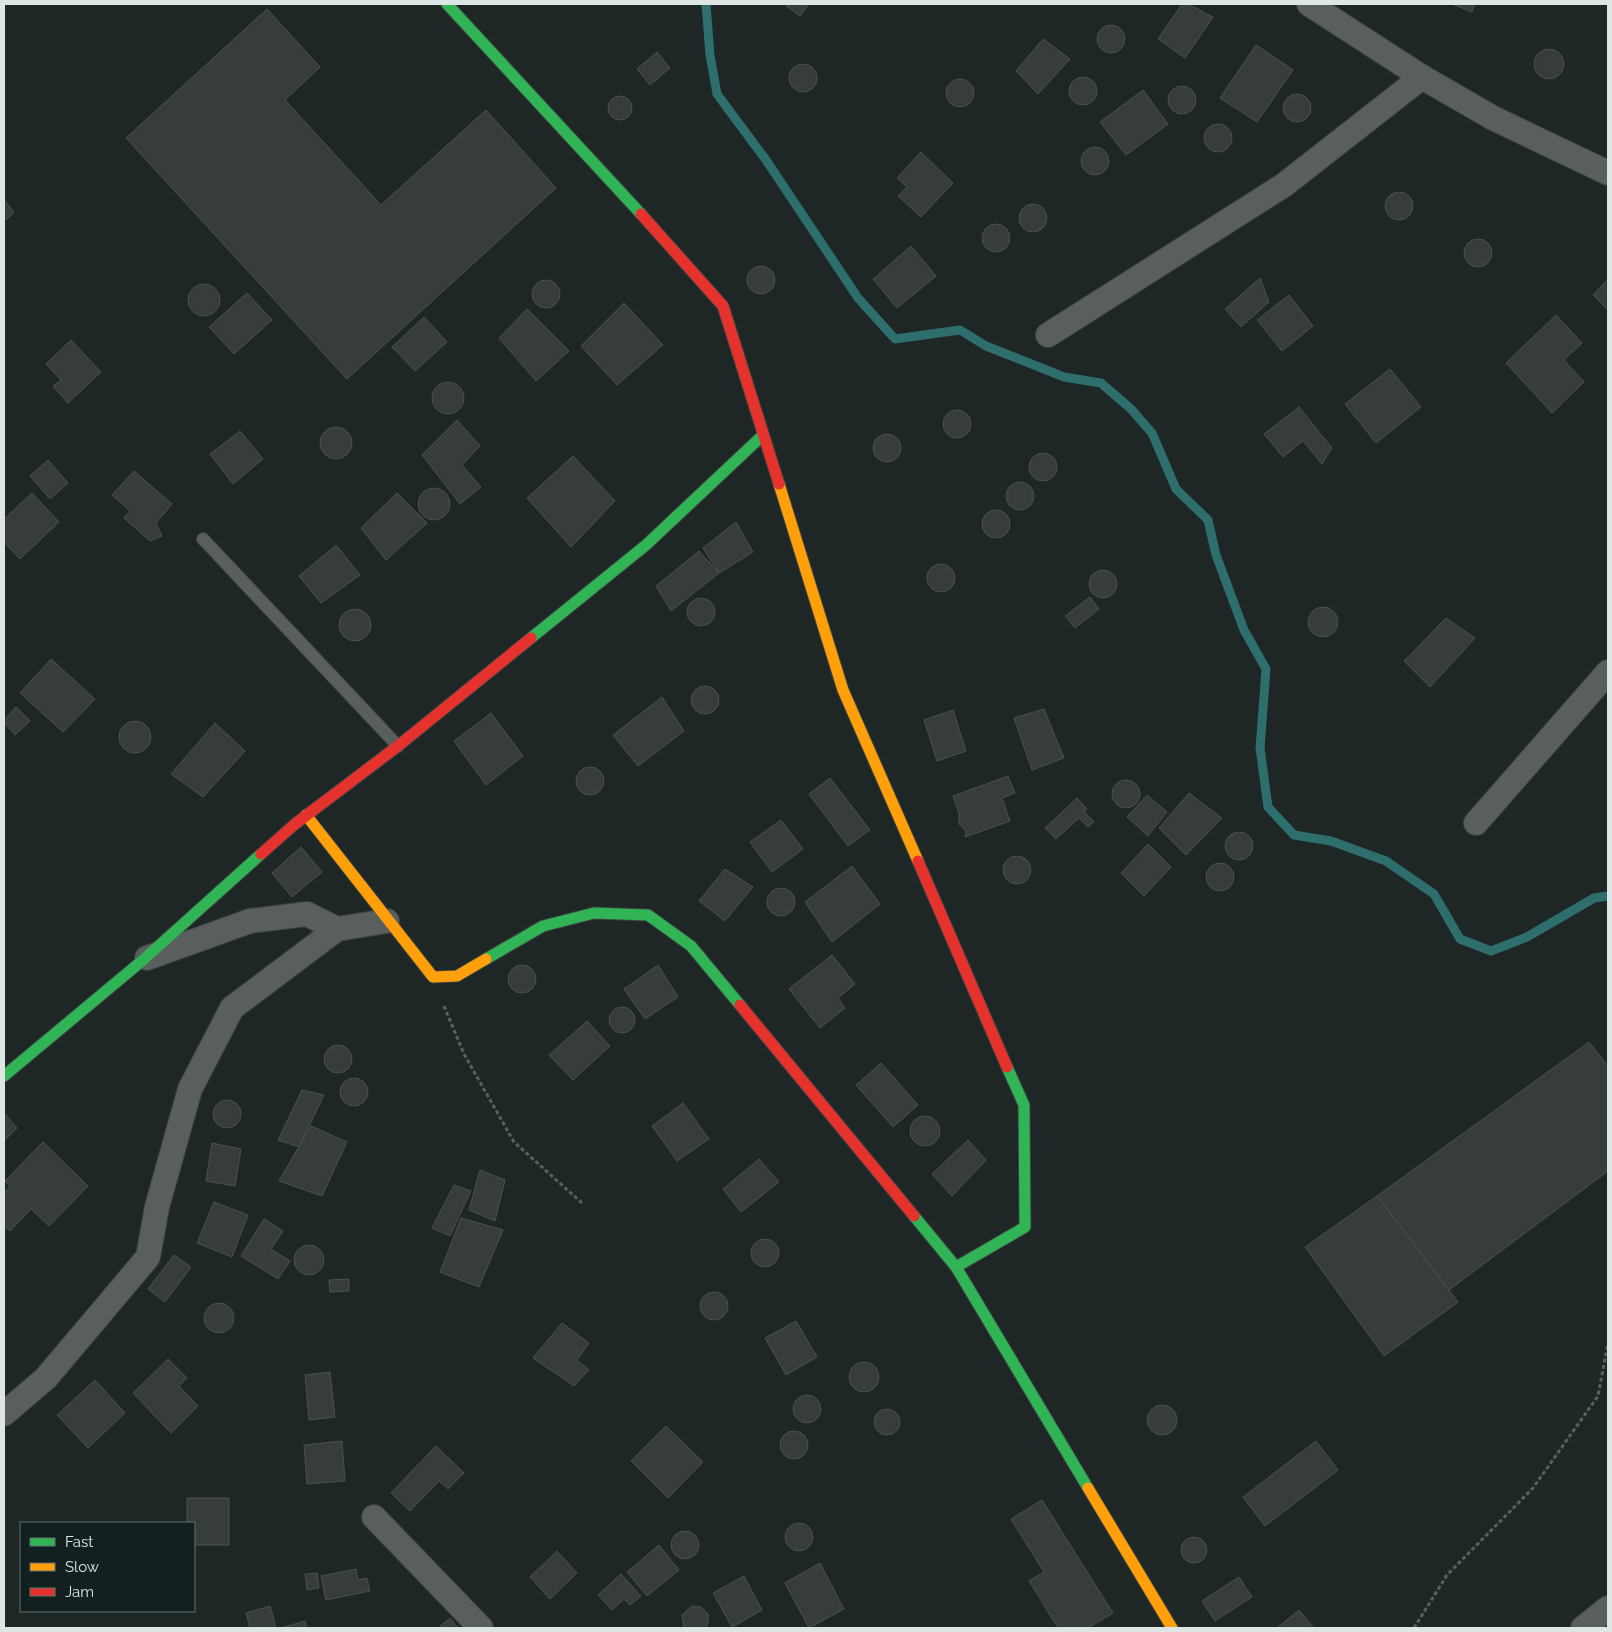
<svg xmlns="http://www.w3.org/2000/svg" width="1612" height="1632" viewBox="0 0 1612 1632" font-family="Raleway,sans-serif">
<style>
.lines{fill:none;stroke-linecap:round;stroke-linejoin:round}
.stream{stroke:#2e6e6d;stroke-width:9}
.building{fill:#363d3c;stroke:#4a5250}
.lane-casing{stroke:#3b4242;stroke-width:14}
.street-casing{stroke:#3b4242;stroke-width:26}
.fast-casing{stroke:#3b4242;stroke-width:13}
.slow-casing{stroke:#3b4242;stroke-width:13}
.jam-casing{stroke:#3b4242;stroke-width:13}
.path{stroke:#5a5f5f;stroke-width:3;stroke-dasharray:4 2.5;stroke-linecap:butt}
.lane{stroke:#595e5e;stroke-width:12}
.street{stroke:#595e5e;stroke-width:24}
.fast{stroke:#30b455;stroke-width:11}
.slow{stroke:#ff9f0a;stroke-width:11}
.jam{stroke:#e5322d;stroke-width:11}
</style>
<rect width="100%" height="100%" fill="#1e2626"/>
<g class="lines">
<!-- stream -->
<polyline class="stream" points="706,4 710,55 717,94 766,160 858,298 895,339 960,330 986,346 1039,367 1064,377 1101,383 1131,409 1152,433 1176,489 1208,520 1216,555 1244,630 1266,669 1260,748 1268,807 1294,835 1331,841 1386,861 1434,894 1460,939 1491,951 1527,937 1594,898 1608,896"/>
</g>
<!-- building -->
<g class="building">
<polygon points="788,4 809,4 800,16 786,6"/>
<polygon points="1182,4 1188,4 1213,17 1185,58 1158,39"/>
<polygon points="1452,4 1475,4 1472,12"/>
<polygon points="267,9 320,67 285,100 381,205 486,110 556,188 347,379 126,138"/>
<circle cx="1111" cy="39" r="14"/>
<polygon points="1043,39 1070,59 1038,94 1016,71"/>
<polygon points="1256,45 1293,70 1257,122 1220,98"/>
<circle cx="1549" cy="64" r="15"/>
<polygon points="657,52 670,68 650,85 637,69"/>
<circle cx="803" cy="78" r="14"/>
<circle cx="1083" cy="91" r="14"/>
<circle cx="960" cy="93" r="14"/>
<circle cx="1182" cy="100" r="14"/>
<polygon points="1143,90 1168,124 1126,155 1100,122"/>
<circle cx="1297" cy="108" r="14"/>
<circle cx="620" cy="108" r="12"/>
<circle cx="1218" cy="138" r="14"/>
<circle cx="1095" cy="161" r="14"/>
<polygon points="921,152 953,183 921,217 898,196 907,187 897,178"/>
<circle cx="1399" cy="206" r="14"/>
<polygon points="4,199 14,213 4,221"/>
<circle cx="1033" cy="218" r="14"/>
<circle cx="996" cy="238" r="14"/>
<circle cx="1478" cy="253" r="14"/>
<polygon points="911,246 936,276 897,308 873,279"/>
<circle cx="761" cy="280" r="14"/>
<polygon points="1260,278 1269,302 1241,327 1225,309"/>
<polygon points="1608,279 1608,310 1593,295"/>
<circle cx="546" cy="294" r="14"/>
<circle cx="204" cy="300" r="16"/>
<polygon points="247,293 272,320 234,354 209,327"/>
<polygon points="1289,295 1313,326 1282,351 1257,320"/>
<polygon points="624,303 663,345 617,385 581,346"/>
<polygon points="527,309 569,351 536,381 499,338"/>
<polygon points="1556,315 1582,343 1564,360 1584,382 1552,413 1506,363"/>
<polygon points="424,317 447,342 415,371 392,347"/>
<polygon points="71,340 101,372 68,403 53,386 61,380 46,364"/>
<polygon points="1390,369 1421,407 1376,443 1345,404"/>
<circle cx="448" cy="398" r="16"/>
<polygon points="1299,407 1332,448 1322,464 1303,441 1283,457 1264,434"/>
<circle cx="957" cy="424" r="14"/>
<polygon points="457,420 480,446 462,465 481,487 460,504 422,455"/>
<circle cx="336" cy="443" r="16"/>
<polygon points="240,431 263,459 233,484 210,454"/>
<circle cx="887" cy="448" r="14"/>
<circle cx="1043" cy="467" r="14"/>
<polygon points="573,456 615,501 571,547 527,498"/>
<polygon points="48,460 68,483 50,499 30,476"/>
<polygon points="134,471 172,504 156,523 162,536 150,541 124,518 130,511 112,495"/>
<circle cx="1020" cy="496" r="14"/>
<circle cx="434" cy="504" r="16"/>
<polygon points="32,493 59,522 20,559 4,542 4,519"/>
<polygon points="397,493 427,523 386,560 361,528"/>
<circle cx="996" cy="524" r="14"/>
<polygon points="736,522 753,552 719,573 703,548"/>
<polygon points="336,545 360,575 321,603 299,576"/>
<polygon points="699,551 719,573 671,611 656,586"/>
<circle cx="941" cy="578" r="14"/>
<circle cx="1103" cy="584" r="14"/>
<polygon points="1090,597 1099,609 1075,628 1065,616"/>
<circle cx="701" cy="612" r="14"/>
<circle cx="1323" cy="622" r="15"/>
<circle cx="355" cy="625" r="16"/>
<polygon points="1446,618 1475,638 1430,687 1404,661"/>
<polygon points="51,659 95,699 63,732 20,693"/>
<circle cx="705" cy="700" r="14"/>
<polygon points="662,697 684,731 638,766 613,735"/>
<polygon points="16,707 30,721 15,735 4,723 4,720"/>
<polygon points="1044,709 1064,758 1032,770 1014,718"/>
<polygon points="953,710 966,751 937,761 924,720"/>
<polygon points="491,713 523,756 486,785 454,741"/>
<circle cx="135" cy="737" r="16"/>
<polygon points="215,723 245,751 203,797 171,774"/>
<circle cx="590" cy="781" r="14"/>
<polygon points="1008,776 1015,793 1002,798 1010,821 965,837 966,831 959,824 959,813 953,796"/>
<polygon points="830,778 870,830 848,846 809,794"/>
<circle cx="1126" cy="794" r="14"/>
<polygon points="1189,793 1222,818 1186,855 1159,828"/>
<polygon points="1147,795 1167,812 1148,836 1127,817"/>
<polygon points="1077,798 1087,809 1084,811 1094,822 1088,827 1079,818 1056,839 1045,828"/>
<polygon points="781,820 803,849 772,872 750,842"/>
<circle cx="1239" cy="846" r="14"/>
<polygon points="1148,844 1171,867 1144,896 1121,873"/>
<polygon points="301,847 322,872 292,897 272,873"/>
<circle cx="1017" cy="870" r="14"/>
<circle cx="1220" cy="877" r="14"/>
<polygon points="852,866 880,904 832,942 805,902"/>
<polygon points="725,869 753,887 725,921 699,901"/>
<circle cx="781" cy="902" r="14"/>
<polygon points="832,955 855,984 838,998 845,1008 820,1028 789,989"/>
<polygon points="658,965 678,997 645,1019 624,989"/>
<circle cx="522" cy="979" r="14"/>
<circle cx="622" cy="1020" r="13"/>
<polygon points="587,1021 610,1046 573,1080 549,1055"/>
<polygon points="1589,1042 1608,1066 1608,1171 1449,1290 1377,1196"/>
<circle cx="338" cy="1059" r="14"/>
<polygon points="881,1063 918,1105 893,1127 856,1085"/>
<circle cx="354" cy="1092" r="14"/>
<polygon points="302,1090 324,1095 299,1147 278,1140"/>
<circle cx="227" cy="1114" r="14"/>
<polygon points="683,1103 709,1139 677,1161 652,1126"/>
<polygon points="4,1113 17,1128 4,1141"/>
<circle cx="925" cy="1131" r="15"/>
<polygon points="311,1126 347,1142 322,1196 279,1181"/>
<polygon points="968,1140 986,1160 952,1196 932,1174"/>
<polygon points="43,1142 88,1186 49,1226 31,1209 10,1231 4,1226 4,1193 10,1186 5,1181"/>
<polygon points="212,1143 241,1149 235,1186 206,1181"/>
<polygon points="759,1159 779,1182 741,1212 723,1189"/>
<polygon points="480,1170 505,1180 495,1221 469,1210"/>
<polygon points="454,1185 471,1191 450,1236 432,1228"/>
<polygon points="1377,1196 1458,1302 1384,1356 1305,1247"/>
<polygon points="214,1202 248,1215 232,1257 197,1243"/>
<polygon points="461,1218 503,1230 479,1287 440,1272"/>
<polygon points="264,1219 283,1231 271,1249 290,1261 278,1279 241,1256"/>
<circle cx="765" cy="1253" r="14"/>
<circle cx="309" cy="1260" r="15"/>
<polygon points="174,1255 191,1267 165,1302 148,1289"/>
<polygon points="349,1279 349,1291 330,1292 329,1280"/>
<circle cx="714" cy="1306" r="14"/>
<circle cx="219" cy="1318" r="15"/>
<polygon points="796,1321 817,1357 786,1375 765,1338"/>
<polygon points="562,1323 589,1343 577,1360 589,1370 574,1386 533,1358"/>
<polygon points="168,1359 187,1378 179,1386 198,1406 171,1433 133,1393"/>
<circle cx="864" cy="1377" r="15"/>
<polygon points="330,1372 335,1417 309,1420 305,1375"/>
<polygon points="95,1380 125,1413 88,1448 57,1415"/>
<circle cx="807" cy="1409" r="14"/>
<circle cx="1162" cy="1420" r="15"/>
<circle cx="887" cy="1422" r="13"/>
<polygon points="666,1426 703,1462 668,1498 631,1461"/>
<circle cx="794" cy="1445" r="14"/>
<polygon points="342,1441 345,1481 307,1484 304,1445"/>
<polygon points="1316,1441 1338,1470 1265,1526 1243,1497"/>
<polygon points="436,1446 464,1473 448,1489 439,1481 410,1511 391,1493"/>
<polygon points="187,1498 229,1498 229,1545 194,1545 194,1523 187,1523"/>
<polygon points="1042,1500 1113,1613 1088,1628 1058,1628 1029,1581 1044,1572 1011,1519"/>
<circle cx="799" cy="1537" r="14"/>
<circle cx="685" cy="1545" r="14"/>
<circle cx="1194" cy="1550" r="13"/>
<polygon points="659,1545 679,1570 647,1596 627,1572"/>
<polygon points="557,1551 577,1573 550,1599 530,1577"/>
<polygon points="820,1563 844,1609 809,1628 785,1583"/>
<polygon points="356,1569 358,1580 367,1578 370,1591 326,1600 321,1576"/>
<polygon points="317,1573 319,1588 307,1590 305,1574"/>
<polygon points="621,1574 641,1596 630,1605 624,1599 612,1610 598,1595"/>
<polygon points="744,1576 762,1610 732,1627 713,1593"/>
<polygon points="1239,1577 1252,1597 1215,1621 1202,1601"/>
<polygon points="270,1606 276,1628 250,1628 246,1613"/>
<polygon points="692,1606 701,1607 708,1614 708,1623 706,1628 684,1628 682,1615"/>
<polygon points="1299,1610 1314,1628 1277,1628"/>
<polygon points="450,1618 458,1628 438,1628"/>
<polygon points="305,1621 307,1628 281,1628"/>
</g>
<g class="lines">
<defs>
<polyline id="lane" points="203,539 398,746"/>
<g id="street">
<polyline points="1309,4 1422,77 1493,118 1608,173"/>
<polyline points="1048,335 1284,185 1422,77"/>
<polyline points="1476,823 1608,672"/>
<polyline points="147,958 250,921 307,914 337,929"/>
<polyline points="4,1414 46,1378 148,1257 157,1207 190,1089 232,1008 337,929 387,921"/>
<polyline points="374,1517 481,1628"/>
<polyline points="1583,1628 1608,1608"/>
</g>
<g id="fast">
<polyline points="447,4 641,214"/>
<polyline points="531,638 646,545 763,435"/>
<polyline points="486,959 543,926 594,913 648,915 691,946 740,1005"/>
<polyline points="1007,1067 1024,1105 1025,1227 956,1267 1088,1488"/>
<polyline points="4,1076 143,960 261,854"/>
<polyline points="914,1216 956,1267"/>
</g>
<g id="slow">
<polyline points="779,484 843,690 918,861"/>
<polyline points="306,815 433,977 457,976 486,959"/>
<polyline points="1088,1488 1172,1628"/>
</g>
<g id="jam">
<polyline points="641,214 723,306 779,484"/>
<polyline points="261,854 295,824 398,746 531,638"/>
<polyline points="918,861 1007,1067"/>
<polyline points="740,1005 914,1216"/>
</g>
</defs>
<!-- lane casing -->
<use href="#lane" class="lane-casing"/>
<!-- street casing -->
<use href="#street" class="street-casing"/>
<!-- fast casing -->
<use href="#fast" class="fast-casing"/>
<!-- slow casing -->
<use href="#slow" class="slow-casing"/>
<!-- jam casing -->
<use href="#jam" class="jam-casing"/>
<!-- path -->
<g class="path">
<polyline points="444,1006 464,1054 514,1142 582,1203"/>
<polyline points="1414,1628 1447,1575 1533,1488 1598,1396 1608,1343"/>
</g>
<!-- lane -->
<use href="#lane" class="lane"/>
<!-- street -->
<use href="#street" class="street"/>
<!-- fast -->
<use href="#fast" class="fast"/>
<!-- slow -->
<use href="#slow" class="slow"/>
<!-- jam -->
<use href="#jam" class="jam"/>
</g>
<!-- border -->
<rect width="1612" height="1632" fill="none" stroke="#dde6e5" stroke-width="10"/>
<!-- legend -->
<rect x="20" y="1522" width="175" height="90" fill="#122120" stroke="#63706f"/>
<rect x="30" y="1538" width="25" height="8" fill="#30b455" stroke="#63706f"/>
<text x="65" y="1547" font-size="15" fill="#dde6e5">Fast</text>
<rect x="30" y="1563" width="25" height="8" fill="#ff9f0a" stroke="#63706f"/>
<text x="65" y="1572" font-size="15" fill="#dde6e5">Slow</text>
<rect x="30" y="1588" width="25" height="8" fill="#e5322d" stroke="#63706f"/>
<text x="65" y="1597" font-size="15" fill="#dde6e5">Jam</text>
</svg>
